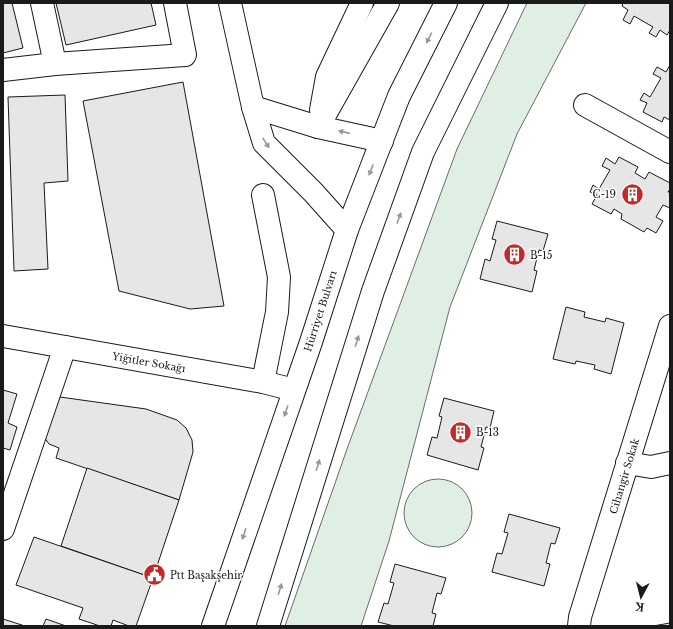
<svg xmlns="http://www.w3.org/2000/svg" width="673" height="629" viewBox="0 0 673 629" font-family="'Libre Baskerville',serif">
<style>
.green{fill:#e0efe3;stroke:#6a6a6a}
.building{fill:#e6e6e6;stroke:#1a1a1a}
.lines{fill:none;stroke-linecap:round;stroke-linejoin:round}
.minor-casing{stroke:#1a1a1a;stroke-width:24}
.major-casing{stroke:#1a1a1a;stroke-width:24}
.minor{stroke:#fff;stroke-width:22}
.major{stroke:#fff;stroke-width:22}
.oneway{fill:#989898}
.labels{text-anchor:middle;stroke-width:3;stroke-linejoin:round;paint-order:stroke}
.poi-label{font-size:10px;fill:#1a1a1a;stroke:#fff;text-anchor:start}
.street-label{font-size:10px;fill:#1a1a1a;stroke:#fff}
</style>
<rect width="100%" height="100%" fill="#fff"/>
<!-- green -->
<g class="green">
<polygon points="527,3 586,3 517,134 450,307 389,541 361,626 285,626 347,449 457,149"/>
<circle cx="438" cy="513" r="34"/>
</g>
<!-- building -->
<g class="building">
<polygon points="3,3 12,3 23,48 3,53"/>
<polygon points="56,3 151,3 156,25 66,45"/>
<polygon points="623,3 670,3 670,30 667,35 660,30 656,37 649,33 653,27 634,16 630,24 623,20 628,10 622,6"/>
<polygon points="670,65 670,120 664,117 662,122 643,112 647,103 640,100 644,93 650,97 661,78 653,74 657,67 666,72"/>
<polygon points="183,82 224,306 190,309 119,291 83,101"/>
<polygon points="65,95 68,181 44,183 48,269 14,271 8,97"/>
<polygon points="619,157 638,167 635,173 645,179 649,172 670,183 670,189 668,192 670,192 670,208 663,205 656,217 663,221 656,233 647,228 644,232 621,219 622,214 614,209 611,214 592,204 597,195 590,192 593,185 599,189 610,170 602,166 606,158 615,164"/>
<polygon points="497,221 548,234 543,251 539,250 534,270 537,271 532,292 480,279 485,259 490,261 496,240 492,239"/>
<polygon points="566,307 585,312 584,317 605,322 606,318 624,323 611,374 594,369 595,365 576,361 575,364 553,359"/>
<polygon points="3,390 17,394 8,423 17,427 10,450 3,448"/>
<polygon points="60,397 146,409 177,420 186,428 192,440 193,452 179,500 56,458 59,448 49,444 42,434 56,398"/>
<polygon points="444,398 494,411 490,428 486,427 481,447 484,448 478,470 427,455 432,437 437,438 442,417 439,416"/>
<polygon points="87,468 179,500 153,578 61,546"/>
<polygon points="509,514 560,528 555,544 551,543 546,563 550,564 544,586 492,572 497,553 502,554 508,533 504,532"/>
<polygon points="34,537 153,578 136,626 129,626 113,620 111,626 100,626 79,619 83,608 16,585"/>
<polygon points="395,564 446,578 441,594 437,593 432,613 436,614 433,626 394,626 378,622 384,603 388,604 394,583 390,582"/>
<polygon points="3,619 25,626 3,626"/>
<polygon points="46,619 66,626 43,626"/>
<polygon points="670,623 670,626 653,626"/>
</g>
<g class="lines">
<defs>
<g id="minor">
<polyline points="42,3 55,64"/>
<polyline points="230,3 253,107 264,143 313,192 347,230"/>
<polyline points="3,70 55,64 185,55 175,3"/>
<polyline points="585,105 670,152"/>
<polyline points="253,107 318,127 382,141"/>
<polyline points="321,110 327,77 362,3"/>
<polyline points="318,127 388,3"/>
<polyline points="263,195 279,277 277,312 263,382"/>
<polyline points="3,336 263,382 294,390"/>
<polyline points="627,463 651,467 670,463"/>
<polyline points="3,529 65,347"/>
<polyline points="579,626 580,617 670,326"/>
</g>
<g id="major">
<polyline points="213,626 311,342 347,230 399,96 446,3"/>
<polyline points="268,626 373,291 423,152 497,3"/>
</g>
</defs>
<!-- minor casing -->
<use href="#minor" class="minor-casing"/>
<!-- major casing -->
<use href="#major" class="major-casing"/>
<!-- minor -->
<use href="#minor" class="minor"/>
<!-- major -->
<use href="#major" class="major"/>
</g>
<!-- one-way arrows -->
<defs><path id="oneway-solid" d="M-6-.8H1V-3.2L6.5 0L1 3.2V.8H-6Z"/></defs>
<g class="oneway">
<use href="#oneway-solid" transform="translate(429 38) rotate(117)"/>
<use href="#oneway-solid" transform="translate(344 132) rotate(-167)"/>
<use href="#oneway-solid" transform="translate(266 143) rotate(57)"/>
<use href="#oneway-solid" transform="translate(371 170) rotate(111)"/>
<use href="#oneway-solid" transform="translate(399 218) rotate(-70)"/>
<use href="#oneway-solid" transform="translate(357 341) rotate(-73)"/>
<use href="#oneway-solid" transform="translate(286 411) rotate(109)"/>
<use href="#oneway-solid" transform="translate(318 465) rotate(-73)"/>
<use href="#oneway-solid" transform="translate(244 534) rotate(109)"/>
<use href="#oneway-solid" transform="translate(280 589) rotate(-73)"/>
</g>
<!-- icons -->
<defs>
<symbol id="building-disc" viewBox="-11 -11 22 22"><circle r="9.5" fill="#c62828" stroke="#fff"/><path d="M-4-6H4V6H1V3H-1V6H-4ZM-2.5-4.3h1.7v1.8h-1.7ZM.8-4.3h1.7v1.8H.8ZM-2.5-1h1.7V.8h-1.7ZM.8-1h1.7V.8H.8Z" fill="#fff"/></symbol>
<symbol id="civic-disc" viewBox="-11 -11 22 22"><circle r="9.5" fill="#c62828" stroke="#fff"/><path d="M-.6-6.5H3V-4.5H.6V-3L4-1V1h2V6H-6V1h2V-1L-.6-3ZM-1.2 2.5V6h2.4V2.5Z" fill="#fff"/></symbol>
</defs>
<g fill-rule="evenodd">
<use href="#building-disc" x="620" y="182" width="25" height="25"/>
<use href="#building-disc" x="502" y="242" width="25" height="25"/>
<use href="#building-disc" x="448" y="420" width="25" height="25"/>
<use href="#civic-disc" x="142" y="562" width="25" height="25"/>
</g>
<g class="labels">
<!-- poi labels -->
<g class="poi-label">
<text x="616" y="198" text-anchor="end">C-19</text>
<text x="530" y="259">B-15</text>
<text x="476" y="436">B-13</text>
<text x="170" y="579">Ptt Başakşehir</text>
</g>
<!-- street labels -->
<g class="street-label">
<text transform="translate(320 311) rotate(-72)" y="4">Hürriyet Bulvarı</text>
<text transform="translate(149 362) rotate(10)" y="4">Yiğitler Sokağı</text>
<text transform="translate(624 476) rotate(-73)" y="4">Cihangir Sokak</text>
</g>
</g>
<!-- border -->
<rect width="673" height="629" fill="none" stroke="#1a1a1a" stroke-width="8"/>
<!-- north arrow -->
<g transform="translate(641 597) rotate(187)" stroke="#ffffff" stroke-width="3" paint-order="stroke">
<path d="M0-3L7 15L0 10L-7 15Z" fill="#1a1a1a"/>
<text y="-6" font-size="11" font-weight="bold" text-anchor="middle" fill="#1a1a1a">K</text>
</g>
</svg>
